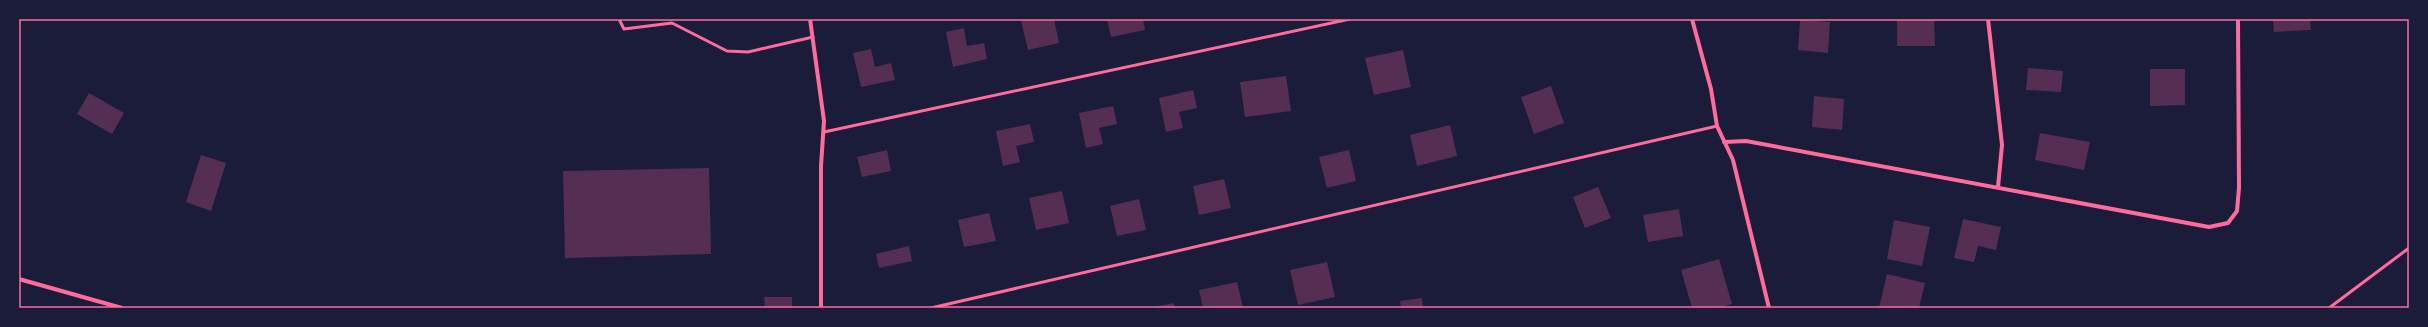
<svg xmlns="http://www.w3.org/2000/svg" width="2428" height="327" viewBox="0 0 2428 327" font-family="'Fira Sans Condensed',sans-serif">
<style>
.building{fill:#542f53}
.lines{fill:none;stroke-linecap:round;stroke-linejoin:round}
.service{stroke:#ff6b9d;stroke-width:3}
.minor{stroke:#ff6b9d;stroke-width:4}
.neatline{fill:none;stroke:#ff6b9d;stroke-width:1.5}
</style>
<rect width="100%" height="100%" fill="#1b1b3a"/>
<!-- building -->
<g class="building">
<polygon points="1029,19 1054,19 1059,43 1028,50 1021,21"/>
<polygon points="1107,19 1143,19 1145,30 1111,37"/>
<polygon points="1897,19 1934,19 1935,46 1897,46"/>
<polygon points="2273,19 2310,19 2311,30 2274,32"/>
<polygon points="1800,20 1830,22 1828,53 1798,50"/>
<polygon points="964,28 967,46 984,43 987,59 953,67 946,32"/>
<polygon points="871,49 875,67 891,63 895,80 861,87 853,53"/>
<polygon points="1403,50 1411,87 1374,95 1365,58"/>
<polygon points="2028,68 2063,71 2061,92 2026,90"/>
<polygon points="2150,69 2185,69 2185,105 2150,106"/>
<polygon points="1286,76 1291,111 1245,117 1240,82"/>
<polygon points="1551,86 1564,123 1534,134 1521,97"/>
<polygon points="1193,90 1197,108 1179,112 1183,128 1166,132 1159,98"/>
<polygon points="89,93 124,113 112,134 77,114"/>
<polygon points="1814,96 1844,99 1842,130 1812,127"/>
<polygon points="1113,106 1117,124 1099,128 1103,144 1086,148 1079,113"/>
<polygon points="1030,124 1034,142 1016,146 1020,162 1003,166 996,131"/>
<polygon points="1450,125 1457,156 1417,166 1410,135"/>
<polygon points="2040,133 2090,142 2084,170 2035,160"/>
<polygon points="887,150 891,171 862,177 857,157"/>
<polygon points="1349,150 1356,181 1327,188 1319,157"/>
<polygon points="201,155 226,163 211,211 186,202"/>
<polygon points="709,168 711,254 565,258 563,171"/>
<polygon points="1224,179 1231,208 1199,215 1193,186"/>
<polygon points="1598,187 1611,218 1585,228 1573,197"/>
<polygon points="1062,191 1069,223 1036,230 1029,198"/>
<polygon points="1139,199 1146,230 1117,236 1110,206"/>
<polygon points="1679,209 1683,236 1648,242 1643,215"/>
<polygon points="989,213 996,241 964,247 958,220"/>
<polygon points="1963,219 2001,227 1996,250 1978,246 1974,262 1954,258"/>
<polygon points="1894,220 1930,227 1922,266 1887,259"/>
<polygon points="909,246 912,261 879,268 876,254"/>
<polygon points="1719,259 1732,304 1717,308 1692,308 1681,270"/>
<polygon points="1327,262 1335,297 1298,305 1290,270"/>
<polygon points="1887,274 1925,283 1919,308 1879,308"/>
<polygon points="1237,282 1243,308 1203,308 1199,290"/>
<polygon points="764,297 792,297 792,308 765,308"/>
<polygon points="1422,298 1423,308 1401,308 1400,301"/>
<polygon points="1174,303 1175,308 1154,308 1154,307"/>
</g>
<g class="lines">
<!-- service -->
<g class="service">
<polyline points="619,19 624,29 672,23 727,51 748,52 813,37"/>
<polyline points="824,132 1350,19"/>
<polyline points="931,308 1717,126"/>
<polyline points="2329,308 2409,248"/>
</g>
<!-- minor -->
<g class="minor">
<polyline points="810,19 824,121 821,166 821,308"/>
<polyline points="1692,19 1711,89 1717,126 1733,160 1769,308"/>
<polyline points="1988,19 2002,145 1998,187"/>
<polyline points="1724,142 1746,141 2209,227 2228,223 2237,211 2239,188 2238,19"/>
<polyline points="19,279 122,308"/>
</g>
</g>
<!-- border -->
<rect width="2428" height="327" fill="none" stroke="#1b1b3a" stroke-width="40"/>
<rect x="20" y="20" width="2388" height="287" class="neatline"/>
</svg>
